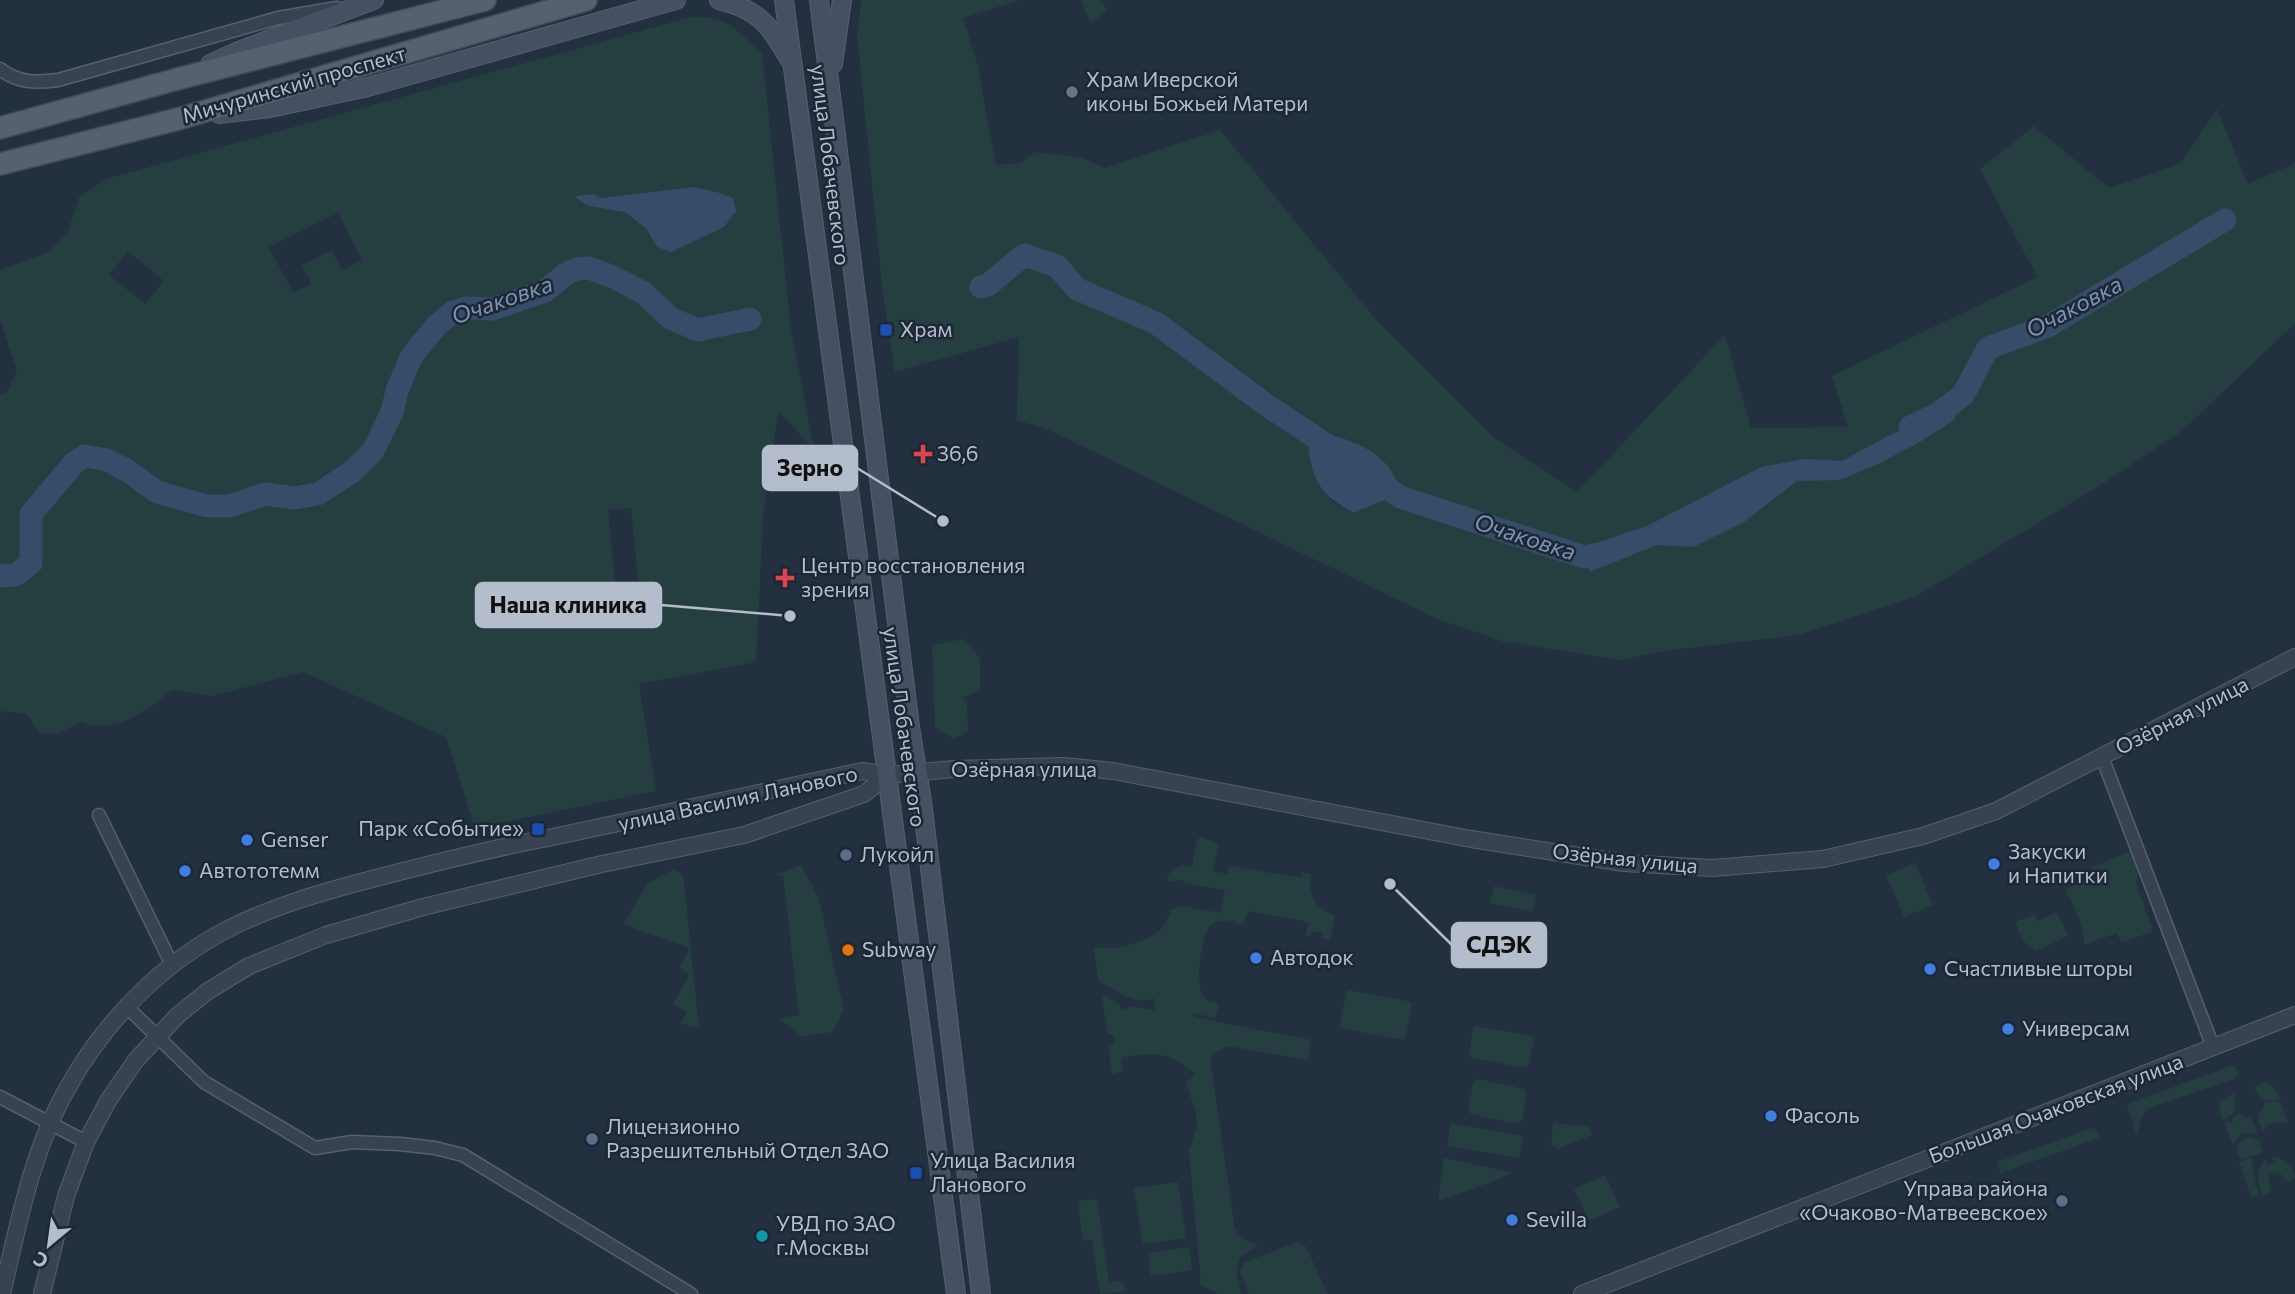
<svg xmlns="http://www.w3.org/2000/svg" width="2295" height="1294" viewBox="0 0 2295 1294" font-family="Commissioner,sans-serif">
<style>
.green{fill:#253f41;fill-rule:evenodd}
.water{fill:#364c68}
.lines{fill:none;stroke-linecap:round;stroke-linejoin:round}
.river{stroke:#364c68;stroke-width:23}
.minor-casing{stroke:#56606e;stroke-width:15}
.tertiary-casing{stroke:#56606e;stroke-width:18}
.secondary-casing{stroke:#56606e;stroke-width:20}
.primary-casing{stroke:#414b59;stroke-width:24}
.minor{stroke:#384250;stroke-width:12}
.tertiary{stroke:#384250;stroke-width:16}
.secondary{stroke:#455163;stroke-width:18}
.primary{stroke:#566170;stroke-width:21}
.worship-dot{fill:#6b7280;stroke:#1d2735;stroke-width:2.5}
.transit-dot{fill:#1a4fb4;stroke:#1d2735;stroke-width:2.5}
.health-dot{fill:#e0444e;stroke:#1d2735;stroke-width:2.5}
.shop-dot{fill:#3f7fe0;stroke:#1d2735;stroke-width:2.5}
.service-dot{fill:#5c6f8a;stroke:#1d2735;stroke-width:2.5}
.food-dot{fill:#e8710a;stroke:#1d2735;stroke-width:2.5}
.culture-dot{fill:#0f9aa8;stroke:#1d2735;stroke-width:2.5}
.labels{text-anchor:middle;stroke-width:5;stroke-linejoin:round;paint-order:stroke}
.poi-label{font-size:21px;fill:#b4bdcb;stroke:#1d2735;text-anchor:start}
.street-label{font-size:21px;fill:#b4bdcb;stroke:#1d2735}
.water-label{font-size:23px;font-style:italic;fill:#7a94b3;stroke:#1d2735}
.leader{fill:none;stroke:#b4bdcb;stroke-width:2.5}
.callout-dot{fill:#b4bdcb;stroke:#1d2735;stroke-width:2.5}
.callout{fill:#b4bdcb;stroke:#b4bdcb;stroke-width:2.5}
.callout-label{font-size:23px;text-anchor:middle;font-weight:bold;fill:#111}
</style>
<rect width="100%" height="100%" fill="#233040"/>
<!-- green -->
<g class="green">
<path d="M861 0H1020L963 18 977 62 996 165 1021 163 1034 152 1079 157 1105 168 1220 130 1378 322 1493 437 1577 492 1725 335 1751 428 1848 427 1832 376 2037 277 1980 169 2034 126 2109 188 2180 164 2217 109 2248 184 2295 163V326L2289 329 2183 430 2099 486 1915 597 1798 635 1663 651 1620 660 1501 641 1435 618 1049 430 1017 420 1019 337 895 372 883 294 857 34ZM1316 480 1400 497 1379 502 1354 513 1334 503Z"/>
<polygon points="1081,0 1099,0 1108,10 1090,23"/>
<path d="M691 17C730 16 734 29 762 53L791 330 814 449 778 411 763 519 756 662 639 684 656 791 475 828 446 737 303 672 212 696 172 690C152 707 125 727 96 726 91 726 85 723 80 722L58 734 39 733 27 714 3 711 0 714V394L6 393 17 371 0 319V270L49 252 68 231 79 197 106 179ZM694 187 696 239 671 251 657 247 646 230 625 212 588 206 575 196 594 194 601 198ZM338 213 362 260 342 270 332 250 302 265 311 284 293 293 269 247ZM128 251 164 281 145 304 109 275ZM631 508 641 611 618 613 608 510Z"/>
<polygon points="964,639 980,659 980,690 962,698 967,705 968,731 954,739 935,727 932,645"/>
<path d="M1200 837 1216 842 1218 845 1213 871 1228 874 1229 866 1301 878 1302 872 1311 874C1307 895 1315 908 1335 916L1330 940 1321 938 1323 933 1312 931 1310 936 1306 935 1308 922 1248 911 1243 925 1234 923V921C1227 921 1218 919 1212 924 1201 933 1194 986 1204 997 1208 1002 1213 1002 1219 1003L1215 1018 1193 1013V1017L1311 1040 1308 1060 1228 1046 1212 1055 1211 1065 1235 1229 1242 1238 1258 1246 1240 1257 1236 1273 1241 1294H1218L1201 1285 1189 1150 1197 1127 1196 1113 1186 1083 1195 1074C1167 1050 1156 1053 1122 1057L1121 1062 1124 1070 1113 1074 1111 1070 1109 1046 1115 1044 1113 1034H1108L1101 993 1120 1005V1008L1127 1010 1128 1006 1155 1010 1154 998C1136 1006 1115 990 1099 982L1093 947C1114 951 1144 944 1160 930 1165 925 1168 916 1171 910L1181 906 1221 913 1225 890 1185 883 1183 880 1169 882 1167 875 1182 865 1192 867 1197 840Z"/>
<path d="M2137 848 2142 861 2136 883 2153 931 2121 943 2117 933 2084 945C2084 929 2075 903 2064 890L2089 879 2093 867Z"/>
<polygon points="1915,863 1933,905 1904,917 1886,875"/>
<polygon points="801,865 818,896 844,1010 832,1032 801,1037 779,1018 799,1015 783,875 774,876"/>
<polygon points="674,869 683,874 699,1028 680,1023 687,1012 673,1004 688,977 687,972 679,967 690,948 638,930 624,923 648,883"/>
<polygon points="1494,886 1536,895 1533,912 1490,903"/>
<polygon points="2057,912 2068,936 2036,951 2023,941 2015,922 2035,914 2038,921"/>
<polygon points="1347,990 1412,1002 1405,1040 1339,1028"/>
<polygon points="1476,1026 1531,1036 1534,1039 1529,1064 1525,1068 1472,1058 1469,1054 1473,1028"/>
<path d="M2231 1066H2235L2238 1074 2234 1079 2149 1108C2140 1116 2139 1126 2137 1137L2127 1104Z"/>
<polygon points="1478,1079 1524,1089 1526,1094 1523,1120 1517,1124 1471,1114 1468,1110 1473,1084"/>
<path d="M2266 1082 2275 1088 2280 1100C2266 1103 2259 1100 2254 1087Z"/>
<polygon points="2234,1093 2236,1109 2234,1109 2235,1112 2223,1121 2219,1108 2220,1101"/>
<path d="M2265 1102H2281L2288 1124C2278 1119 2267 1122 2263 1133L2257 1116 2262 1110Z"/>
<polygon points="2238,1113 2247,1118 2251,1117 2258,1135 2252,1133 2241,1134 2232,1145 2225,1123 2230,1121 2233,1124 2232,1119"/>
<polygon points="1451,1123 1523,1136 1519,1158 1447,1146"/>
<polygon points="1553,1123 1589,1127 1592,1135 1558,1149 1551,1146"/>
<polygon points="2095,1127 2099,1138 2000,1173 1997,1162"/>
<path d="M2249 1137 2259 1140 2263 1152 2240 1160C2235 1148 2235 1141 2249 1137Z"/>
<path d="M2272 1156C2285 1160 2292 1165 2295 1178L2288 1182 2278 1171 2269 1175 2268 1179 2271 1189 2269 1193 2262 1195C2257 1181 2256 1173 2265 1159L2269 1165 2275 1162Z"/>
<polygon points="1444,1158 1511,1172 1500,1179 1438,1201"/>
<path d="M2251 1158C2255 1171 2254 1182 2259 1195L2256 1197 2251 1196 2239 1162Z"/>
<polygon points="1605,1175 1620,1207 1589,1221 1574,1189"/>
<polygon points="1178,1182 1186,1238 1143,1244 1134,1188"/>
<polygon points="1097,1199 1109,1282 1119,1281 1124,1284 1125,1291 1100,1294 1092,1240 1083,1241 1078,1201"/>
<polygon points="1298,1242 1306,1247 1328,1294 1249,1294 1240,1272 1245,1262"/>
<polygon points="1189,1247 1192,1270 1151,1276 1148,1253"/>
</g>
<!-- water -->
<g class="water">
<polygon points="694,187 720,193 733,198 736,211 724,227 671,252 657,247 646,229 625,212 588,206 574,196 594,194 601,198"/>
<polygon points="1963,395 1954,420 1918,443 1878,464 1840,480 1797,481 1744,522 1693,547 1657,545 1590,572 1584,557 1591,545 1649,525 1761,467 1804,459 1842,461 1886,437 1939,413"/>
<path d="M1307 431C1346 436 1396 451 1400 497L1379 502 1354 513C1313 492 1311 473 1307 431Z"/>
</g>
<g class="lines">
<!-- river -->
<g class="river">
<polyline points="981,287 988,285 1024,255 1057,266 1077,289 1156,323 1265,404 1333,449"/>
<polyline points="1910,427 1937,414 1963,395 1988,348 2048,326 2225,220"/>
<polyline points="1375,479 1400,497 1584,557 1612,551"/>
<polyline points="0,576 16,575 31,563 31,514 74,463 85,456 107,460 128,471 157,492 207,506 230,506 265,494 294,498 318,494 353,471 373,451 392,412 397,391 411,357 437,325 453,312 467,308 492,309 545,291 566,274 577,269 589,268 613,277 644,293 670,318 698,330 750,319"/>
</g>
<defs>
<g id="minor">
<path d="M0 69C18 83 36 83 58 80L278 18 337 8"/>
<polyline points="2102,757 2213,1047"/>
<polyline points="99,815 172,965"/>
<polyline points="127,1007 204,1082 315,1148 352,1142 400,1144 435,1148 463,1155 691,1294"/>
<polyline points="0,1097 86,1142"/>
</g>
<g id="tertiary">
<path d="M2 1294C18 1225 32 1151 67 1089 104 1022 161 963 230 928 276 905 326 891 376 878 433 863 490 849 548 838 653 816 758 794 862 771L888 775 954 769 1064 766 1113 771 1471 839 1624 863 1712 868 1823 859 1923 836 1996 811 2295 657"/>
<polyline points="42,1294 66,1196 86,1142 108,1101 136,1060 178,1015 208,991 249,966 326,935 423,907 602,864 744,835 864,794 888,775"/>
<polyline points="1582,1294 2295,1015"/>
</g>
<g id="secondary">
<path d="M719 0C761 10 769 26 790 60"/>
<polyline points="784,0 956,1294"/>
<polyline points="819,0 910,727 922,801 981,1294"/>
<polyline points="210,64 236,52 374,0"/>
<polyline points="833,64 842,0"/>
<polyline points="219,114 270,108 368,87 676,0"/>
</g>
<g id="primary">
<polyline points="0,128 181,78 485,0"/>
<polyline points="0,164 178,119 586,0"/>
</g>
</defs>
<!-- minor casing -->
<use href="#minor" class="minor-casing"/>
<!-- tertiary casing -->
<use href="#tertiary" class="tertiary-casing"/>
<!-- secondary casing -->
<use href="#secondary" class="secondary-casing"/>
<!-- primary casing -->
<use href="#primary" class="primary-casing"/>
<!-- minor -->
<use href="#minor" class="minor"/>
<!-- tertiary -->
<use href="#tertiary" class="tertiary"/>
<!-- secondary -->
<use href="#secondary" class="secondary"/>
<!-- primary -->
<use href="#primary" class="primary"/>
</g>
<!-- markers -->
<circle class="worship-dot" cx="1072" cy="92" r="7"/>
<g class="transit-dot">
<rect x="879" y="323" width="14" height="14" rx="3.5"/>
<rect x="531" y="822" width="14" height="14" rx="3.5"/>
<rect x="909" y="1166" width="14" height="14" rx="3.5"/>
</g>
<g class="health-dot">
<path d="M919.5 443.5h7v7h7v7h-7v7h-7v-7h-7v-7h7z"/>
<path d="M781.5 567.5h7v7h7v7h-7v7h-7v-7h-7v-7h7z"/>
</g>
<g class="shop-dot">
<circle cx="247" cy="840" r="7"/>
<circle cx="1994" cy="864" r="7"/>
<circle cx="185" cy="871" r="7"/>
<circle cx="1256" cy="958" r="7"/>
<circle cx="1930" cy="969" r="7"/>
<circle cx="2008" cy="1029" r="7"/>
<circle cx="1771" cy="1116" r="7"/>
<circle cx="1512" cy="1220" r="7"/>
</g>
<g class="service-dot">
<circle cx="846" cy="855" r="7"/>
<circle cx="592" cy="1139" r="7"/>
<circle cx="2062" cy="1201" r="7"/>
</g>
<circle class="food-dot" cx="848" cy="950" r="7"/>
<circle class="culture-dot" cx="762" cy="1236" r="7"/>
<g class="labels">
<!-- poi labels -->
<g class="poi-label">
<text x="1086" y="87">Храм Иверской<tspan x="1086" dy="24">иконы Божьей Матери</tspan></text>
<text x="900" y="337">Храм</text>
<text x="937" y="461">36,6</text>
<text x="801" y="573">Центр восстановления<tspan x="801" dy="24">зрения</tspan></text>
<text x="524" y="836" text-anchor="end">Парк «Событие»</text>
<text x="261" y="847">Genser</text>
<text x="2008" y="859">Закуски<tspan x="2008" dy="24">и Напитки</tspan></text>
<text x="860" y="862">Лукойл</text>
<text x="199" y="878">Автототемм</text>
<text x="862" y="957">Subway</text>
<text x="1270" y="965">Автодок</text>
<text x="1944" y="976">Счастливые шторы</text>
<text x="2022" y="1036">Универсам</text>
<text x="1785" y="1123">Фасоль</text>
<text x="606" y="1134">Лицензионно<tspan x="606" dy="24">Разрешительный Отдел ЗАО</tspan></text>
<text x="930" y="1168">Улица Василия<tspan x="930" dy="24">Ланового</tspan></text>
<text x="2048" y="1196" text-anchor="end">Управа района<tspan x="2048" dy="24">«Очаково-Матвеевское»</tspan></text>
<text x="1526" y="1227">Sevilla</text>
<text x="776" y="1231">УВД по ЗАО<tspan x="776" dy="24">г.Москвы</tspan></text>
</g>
<!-- street labels -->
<g class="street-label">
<text transform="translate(294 85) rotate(-16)" y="7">Мичуринский проспект</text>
<text transform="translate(830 165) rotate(83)" y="7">улица Лобачевского</text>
<text transform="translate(2182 716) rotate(-27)" y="7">Озёрная улица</text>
<text transform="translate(904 727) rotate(82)" y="7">улица Лобачевского</text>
<text x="1024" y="777">Озёрная улица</text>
<text transform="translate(738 799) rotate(-12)" y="7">улица Василия Ланового</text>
<text transform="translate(1625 859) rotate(6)" y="7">Озёрная улица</text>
<text transform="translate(2056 1109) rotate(-21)" y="7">Большая Очаковская улица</text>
</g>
<!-- water labels -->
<g class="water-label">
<text transform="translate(502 300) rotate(-19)" y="8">Очаковка</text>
<text transform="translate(2074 307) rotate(-28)" y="8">Очаковка</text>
<text transform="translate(1525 537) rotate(18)" y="8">Очаковка</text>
</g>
</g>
<!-- callouts -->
<path class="leader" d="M943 521L857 468M790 616L661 605M1390 884L1452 945"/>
<g class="callout-dot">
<circle cx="943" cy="521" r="7"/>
<circle cx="790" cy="616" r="7"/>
<circle cx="1390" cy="884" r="7"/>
</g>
<g class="callout">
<rect x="763" y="446" width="94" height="44" rx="7"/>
<rect x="476" y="583" width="185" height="44" rx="7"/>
<rect x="1452" y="923" width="94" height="44" rx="7"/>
</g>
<g class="callout-label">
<text x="810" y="476">Зерно</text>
<text x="568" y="613">Наша клиника</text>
<text x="1499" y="953">СДЭК</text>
</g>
<!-- north arrow -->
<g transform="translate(49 1245) rotate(209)" stroke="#1d2735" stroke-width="5" paint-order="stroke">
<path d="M0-5L12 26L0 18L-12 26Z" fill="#b4bdcb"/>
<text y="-10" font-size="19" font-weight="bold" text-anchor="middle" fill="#b4bdcb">С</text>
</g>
</svg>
